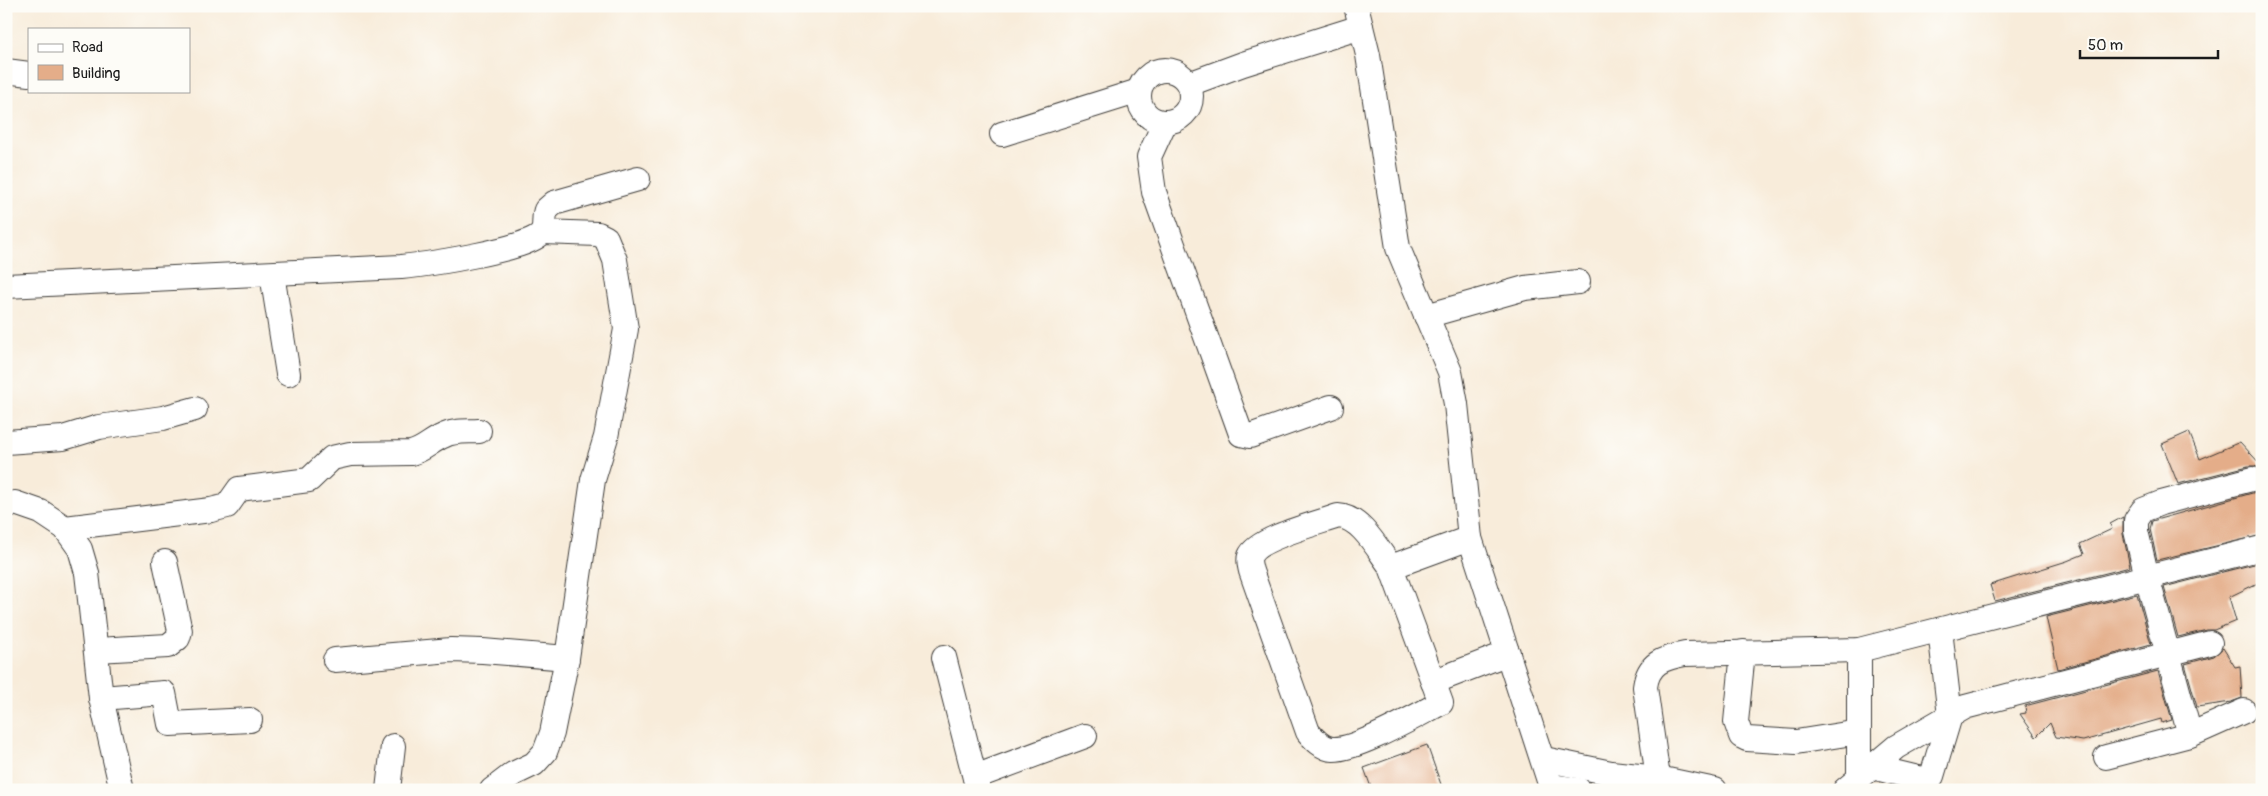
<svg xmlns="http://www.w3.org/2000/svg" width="2268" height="796" viewBox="0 0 2268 796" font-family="Pangolin,sans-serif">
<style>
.building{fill:#e4ad89}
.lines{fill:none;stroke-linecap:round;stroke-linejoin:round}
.minor-casing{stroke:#3d3b38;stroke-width:26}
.minor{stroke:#fff;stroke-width:24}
</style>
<rect width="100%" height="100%" fill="#fdfcf7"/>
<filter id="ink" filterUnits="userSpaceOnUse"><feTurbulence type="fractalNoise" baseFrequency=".02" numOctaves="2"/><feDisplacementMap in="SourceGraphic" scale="10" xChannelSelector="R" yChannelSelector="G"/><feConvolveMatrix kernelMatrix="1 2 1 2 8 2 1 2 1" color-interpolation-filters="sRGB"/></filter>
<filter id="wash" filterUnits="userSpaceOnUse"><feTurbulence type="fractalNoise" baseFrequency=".0096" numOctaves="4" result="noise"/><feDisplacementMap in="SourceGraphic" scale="20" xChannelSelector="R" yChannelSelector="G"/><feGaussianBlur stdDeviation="1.12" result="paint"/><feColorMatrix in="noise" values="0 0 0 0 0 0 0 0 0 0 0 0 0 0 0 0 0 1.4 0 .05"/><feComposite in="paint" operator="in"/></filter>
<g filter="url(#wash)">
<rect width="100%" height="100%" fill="#f8ecda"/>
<g id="blocks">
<!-- building -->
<g class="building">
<polygon points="2189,432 2200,459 2240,442 2262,466 2262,469 2255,466 2248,466 2178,484 2162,444"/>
<polygon points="2262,489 2262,535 2157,560 2150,529 2152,521 2256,492"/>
<polygon points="2123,517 2123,534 2130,567 1995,601 1990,585 2067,561 2084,554 2080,544 2112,529 2110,524"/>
<polygon points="2262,562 2262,581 2229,597 2236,621 2214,630 2207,630 2178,637 2164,587"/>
<polygon points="2137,594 2151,644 2058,669 2046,617"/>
<polygon points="2223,648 2235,667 2240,666 2242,698 2231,702 2197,707 2185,664 2214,656"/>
<polygon points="2158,671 2172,720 2162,723 2161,719 2083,741 2056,737 2050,723 2036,737 2020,714 2026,713 2025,706"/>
<polygon points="1427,745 1443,790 1372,790 1364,768"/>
</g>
</g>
</g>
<g filter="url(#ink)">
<use href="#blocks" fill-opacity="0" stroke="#3d3b38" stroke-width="1"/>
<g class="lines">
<defs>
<g id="minor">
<polyline points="1356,6 1368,55 1398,248 1450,372 1456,404 1470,538 1552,790"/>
<circle cx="1165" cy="96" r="26"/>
<polyline points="6,71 29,74"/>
<polyline points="1189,84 1243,64 1361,27"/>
<polyline points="1165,122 1149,157 1154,192 1241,434 1250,436 1331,407"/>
<polyline points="1002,134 1139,91"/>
<polyline points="272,274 288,374"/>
<path d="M6 286 401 267C422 265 534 249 542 232 546 226 543 217 546 210L554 203 638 179"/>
<polyline points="1426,316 1525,288 1578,282"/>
<polyline points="6,442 63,438 99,427 163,418 195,409"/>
<polyline points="6,505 15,503 41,512 65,528 80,549 87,573 101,698 122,790"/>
<path d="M65 528 211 510 227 506 239 489 309 480 332 458 350 454 411 453C424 450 431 441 443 436 454 430 468 432 479 431"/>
<path d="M1391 567C1378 550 1361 517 1338 516 1319 523 1257 538 1250 556 1248 561 1250 566 1251 571L1308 732C1314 739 1323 749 1333 749 1357 750 1417 715 1441 703L1391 567 1470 538"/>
<polyline points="97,650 168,646 178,638 180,631 165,562"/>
<polyline points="1859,650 1859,777"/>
<polyline points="1743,652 1736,722 1741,736 1747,739 1796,742 1859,732"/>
<polyline points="944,657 978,790"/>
<polyline points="335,660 451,650 483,651 567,658"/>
<polyline points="1433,682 1508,653"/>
<polyline points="101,698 164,693 170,724 250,720"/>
<polyline points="2190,735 2244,711"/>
<polyline points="2106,757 2190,735 2147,577 2136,531 2136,520 2143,510 2161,503 2252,479"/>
<polyline points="1544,759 1611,773 1658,778"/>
<polyline points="1872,767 1922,779 1932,776 1950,716 1940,630"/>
<polyline points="975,777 1085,736"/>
<polyline points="1552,786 1579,790"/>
<polyline points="388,790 393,746"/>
<polyline points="492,790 513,774 534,764 545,752 552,733 567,658 593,480 606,437 626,329 615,260 606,238 598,234 543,232"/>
<path d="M1715 790 1658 778 1645 687C1648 663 1663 658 1685 654L1859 650 2262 548"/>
<polyline points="1845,790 1896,747 1965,707 2210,643"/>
</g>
</defs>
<!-- minor casing -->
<use href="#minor" class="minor-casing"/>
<!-- minor -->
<use href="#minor" class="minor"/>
</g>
</g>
<!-- margin -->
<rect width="2268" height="796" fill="none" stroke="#fdfcf7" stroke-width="25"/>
<!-- legend -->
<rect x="28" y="28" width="162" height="65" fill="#fdfcf7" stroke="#a3a29f"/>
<rect x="38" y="44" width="25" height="8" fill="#ffffff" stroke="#a3a29f"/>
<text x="72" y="52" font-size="15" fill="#1c1c1c">Road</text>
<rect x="38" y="65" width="25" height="15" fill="#e4ad89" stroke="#a3a29f"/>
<text x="72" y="78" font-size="15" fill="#1c1c1c">Building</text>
<!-- scale -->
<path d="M2080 50v8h138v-8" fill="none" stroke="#1c1c1c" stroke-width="2.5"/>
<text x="2088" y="50" font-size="15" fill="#1c1c1c" stroke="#fdfcf7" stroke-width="4" paint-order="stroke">50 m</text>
</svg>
